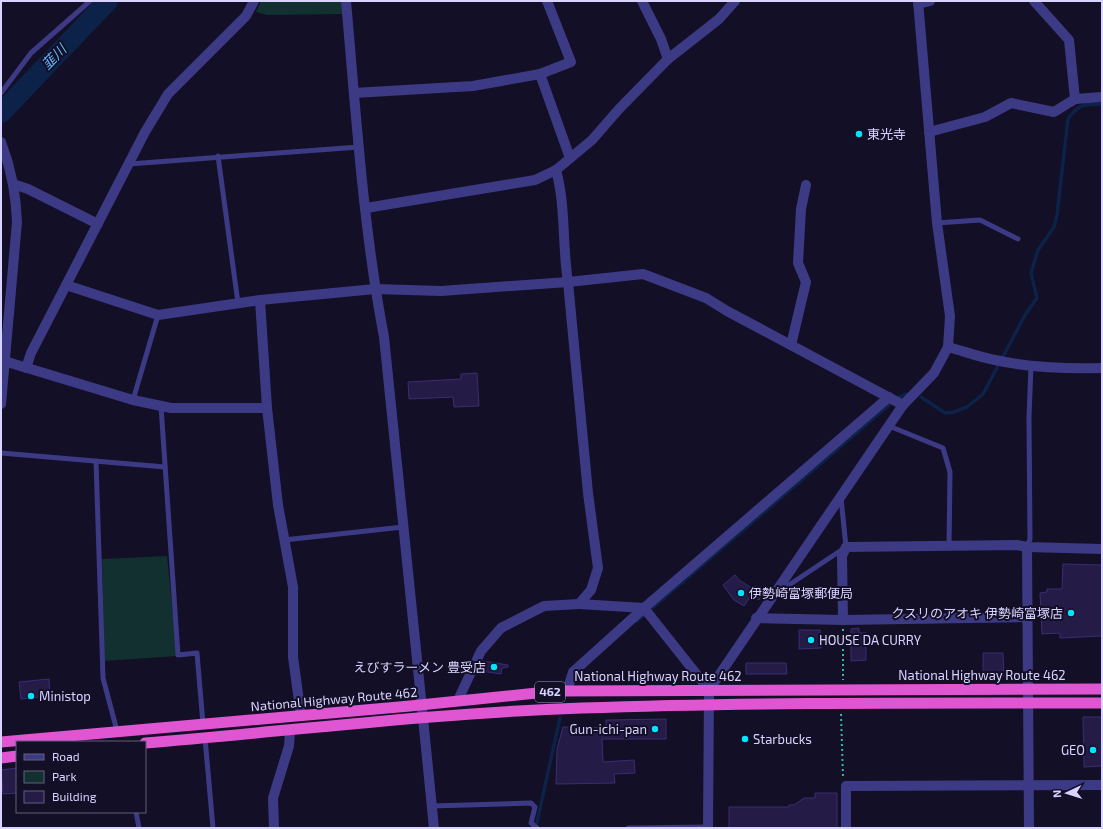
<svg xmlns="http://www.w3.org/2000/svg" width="1103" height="829" viewBox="0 0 1103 829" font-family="'Exo 2','Noto Sans JP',sans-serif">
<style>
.green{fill:#12302f}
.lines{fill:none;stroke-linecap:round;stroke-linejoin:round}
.stream{stroke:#0c2248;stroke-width:3.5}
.river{stroke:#0c2248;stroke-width:20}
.building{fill:#241b47;stroke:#3b2d73}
.path{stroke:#2fb8b0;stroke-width:2;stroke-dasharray:2 3;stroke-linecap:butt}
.service{stroke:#3d3a85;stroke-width:5}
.minor{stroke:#3d3a85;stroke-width:10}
.tertiary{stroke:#3d3a85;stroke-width:10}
.trunk{stroke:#e055d1;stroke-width:11}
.poi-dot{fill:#00e5ff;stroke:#130f26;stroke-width:1.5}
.labels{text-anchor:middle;stroke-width:4;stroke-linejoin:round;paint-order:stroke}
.shield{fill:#130f26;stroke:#9e99be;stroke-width:1}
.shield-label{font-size:12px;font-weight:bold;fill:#d9d4ff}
.poi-label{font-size:13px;fill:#d9d4ff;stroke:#130f26;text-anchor:start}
.street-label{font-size:13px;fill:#d9d4ff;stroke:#130f26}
.water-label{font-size:14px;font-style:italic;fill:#62b6ff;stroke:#130f26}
</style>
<rect width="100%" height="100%" fill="#130f26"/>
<!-- green -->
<g class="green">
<polygon points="261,1 342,1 343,14 267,15 256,12"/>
<polygon points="167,556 177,656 104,661 102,559"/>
</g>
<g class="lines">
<!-- stream -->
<g class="stream">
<path d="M921 397 945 413 954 412 967 407 983 394 1025 315 1037 298 1031 273 1038 250 1054 227 1057 215 1068 119C1079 103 1084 105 1102 104"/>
<polyline points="897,398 906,394"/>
<polyline points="637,621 889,405"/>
<polyline points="533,828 537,822 560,718"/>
</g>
<!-- river -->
<polyline class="river" points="1,113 108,1"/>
</g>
<!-- building -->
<g class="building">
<polygon points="477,373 479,406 454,407 453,397 409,399 408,382 461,379 461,374"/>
<polygon points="1063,564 1102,565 1102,636 1060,638 1060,633 1042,634 1040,593 1047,592 1047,589 1062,589"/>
<polygon points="735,575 739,580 755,590 757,587 764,590 759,600 751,595 744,606 734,600 723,585"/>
<polygon points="859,628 859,633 866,633 866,660 851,661 851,629"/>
<polygon points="799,630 820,630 821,648 799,649"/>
<polygon points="983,653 1003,653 1004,676 983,677"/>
<polygon points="483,661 508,665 508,667 502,668 501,674 481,671"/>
<polygon points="746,663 786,663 787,674 746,674"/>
<polygon points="49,679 50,696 21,699 19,682"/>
<polygon points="1083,717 1102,717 1102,766 1084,767"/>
<polygon points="666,719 666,739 602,739 603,762 634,760 635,773 614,774 615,783 556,784 557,749 563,727 606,728 606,720"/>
<polygon points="17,768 17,793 3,794 1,770"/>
<polygon points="815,793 837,793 837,828 729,828 729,807 789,807 789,805 794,805 804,798 815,798"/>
</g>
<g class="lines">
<!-- path -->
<g class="path">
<polyline points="843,629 843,680"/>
<polyline points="841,714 843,777"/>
</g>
<!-- service -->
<g class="service">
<polyline points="1,93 31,53 90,1"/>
<polyline points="218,156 238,303"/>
<polyline points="129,164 359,147"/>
<polyline points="937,223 980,220 1018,239"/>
<polyline points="133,400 158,315"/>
<polyline points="161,406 178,655 197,653 203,724"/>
<polyline points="889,426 943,448 950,472 949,547"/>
<polyline points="1,453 165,467"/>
<polyline points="96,461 103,678 117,731"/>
<polyline points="284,540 403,527"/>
<polyline points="1027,547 1030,539 1029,417 1031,366"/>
<polyline points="779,589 786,587 846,547 841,498"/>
<polyline points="205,738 213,828"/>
<polyline points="432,806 531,803 535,807 531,823 537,828"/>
<polyline points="136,812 139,828"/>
<polyline points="628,828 708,827"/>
</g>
<!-- minor -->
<g class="minor">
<polyline points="642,1 661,39 668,59"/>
<polyline points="1034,1 1069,40 1075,99"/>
<polyline points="918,4 930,1"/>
<polyline points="540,74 570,158"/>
<polyline points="354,93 473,86 540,74 571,62 547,1"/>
<polyline points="929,132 985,117 1011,103 1054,112 1075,99 1102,97"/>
<polyline points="13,184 28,189 98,224"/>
<polyline points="366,208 535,180 556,170 592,140 619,109 668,59 719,19 735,1"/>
<polyline points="66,285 158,315 260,300 375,289 441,291 568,282 643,274 706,298 727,311 903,405"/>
<polyline points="260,300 267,408 278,505 293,587 293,657 301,716"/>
<polyline points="791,345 806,282 798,263 801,209 806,185"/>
<path d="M948 347C963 351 979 357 995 360 1031 368 1066 369 1102 368"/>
<polyline points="1,360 133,400 171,408 267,408"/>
<polyline points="26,368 31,353 145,132 168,94 246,16 254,1"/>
<polyline points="1027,547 1029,828"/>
<polyline points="579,604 644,608 889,397"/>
<polyline points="756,618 843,620 842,556 846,547 1017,545 1027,547 1102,549"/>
<polyline points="843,620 1027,617"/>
<polyline points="567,691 573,672 644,608 709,690"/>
<path d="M458 700 481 651 501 628 544 606 579 604 591 590 598 568 588 493 568 282C562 245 566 206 556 170"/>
<polyline points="423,718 434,828"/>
<polyline points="846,828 846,786 1102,785"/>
</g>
<!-- tertiary -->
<g class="tertiary">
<path d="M346 1C356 113 363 227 384 337L423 718"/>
<path d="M1 142C11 168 16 194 17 222L1 404"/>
<polyline points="274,828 273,798 289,746 290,731"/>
<polyline points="708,828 709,690 903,405 934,373 948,347 950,316 937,223 918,1"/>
</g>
<!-- trunk -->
<g class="trunk">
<polyline points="1,742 410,706 556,691 1102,689"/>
<path d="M145 743C290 731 436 713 582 708 755 702 929 703 1102 703"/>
<polyline points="1,758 17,756"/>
</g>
</g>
<!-- markers -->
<g class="poi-dot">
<circle cx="859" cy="134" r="4"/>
<circle cx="741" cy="593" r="4"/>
<circle cx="1071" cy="613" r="4"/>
<circle cx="811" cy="640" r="4"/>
<circle cx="494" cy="667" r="4"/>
<circle cx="31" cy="696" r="4"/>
<circle cx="655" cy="729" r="4"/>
<circle cx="745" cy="739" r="4"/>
<circle cx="1093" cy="750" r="4"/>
</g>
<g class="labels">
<!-- shield labels -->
<rect class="shield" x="535" y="682" width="30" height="20" rx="3"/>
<g class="shield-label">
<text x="550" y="696">462</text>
</g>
<!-- poi labels -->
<g class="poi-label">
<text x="867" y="139">東光寺</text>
<text x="749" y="598">伊勢崎富塚郵便局</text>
<text x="1063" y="618" text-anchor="end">クスリのアオキ 伊勢崎富塚店</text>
<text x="819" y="645">HOUSE DA CURRY</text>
<text x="486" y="672" text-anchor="end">えびすラーメン 豊受店</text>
<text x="39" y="701">Ministop</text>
<text x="647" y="734" text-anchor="end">Gun-ichi-pan</text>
<text x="753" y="744">Starbucks</text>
<text x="1085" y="755" text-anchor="end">GEO</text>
</g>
<!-- street labels -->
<g class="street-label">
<text x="982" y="680">National Highway Route 462</text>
<text x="658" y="681">National Highway Route 462</text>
<text transform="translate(334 699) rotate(-5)" y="5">National Highway Route 462</text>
</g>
<!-- water labels -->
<g class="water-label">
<text transform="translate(54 57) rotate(-46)" y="5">韮川</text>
</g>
</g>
<!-- border -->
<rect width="1103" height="829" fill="none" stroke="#d9d4ff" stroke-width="4"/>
<!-- legend -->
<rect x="16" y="741" width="130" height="72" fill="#130f26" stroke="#625e7d"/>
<rect x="24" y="754" width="20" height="6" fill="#3d3a85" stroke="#625e7d"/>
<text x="52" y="761" font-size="12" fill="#d9d4ff">Road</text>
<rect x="24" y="771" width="20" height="12" fill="#12302f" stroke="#625e7d"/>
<text x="52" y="781" font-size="12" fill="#d9d4ff">Park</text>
<rect x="24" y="791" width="20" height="12" fill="#241b47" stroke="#625e7d"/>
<text x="52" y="801" font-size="12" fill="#d9d4ff">Building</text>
<!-- north arrow -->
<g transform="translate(1067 793) rotate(266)" stroke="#130f26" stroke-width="3" paint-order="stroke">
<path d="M0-3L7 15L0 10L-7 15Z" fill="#d9d4ff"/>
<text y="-6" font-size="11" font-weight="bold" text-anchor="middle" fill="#d9d4ff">N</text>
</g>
</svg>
